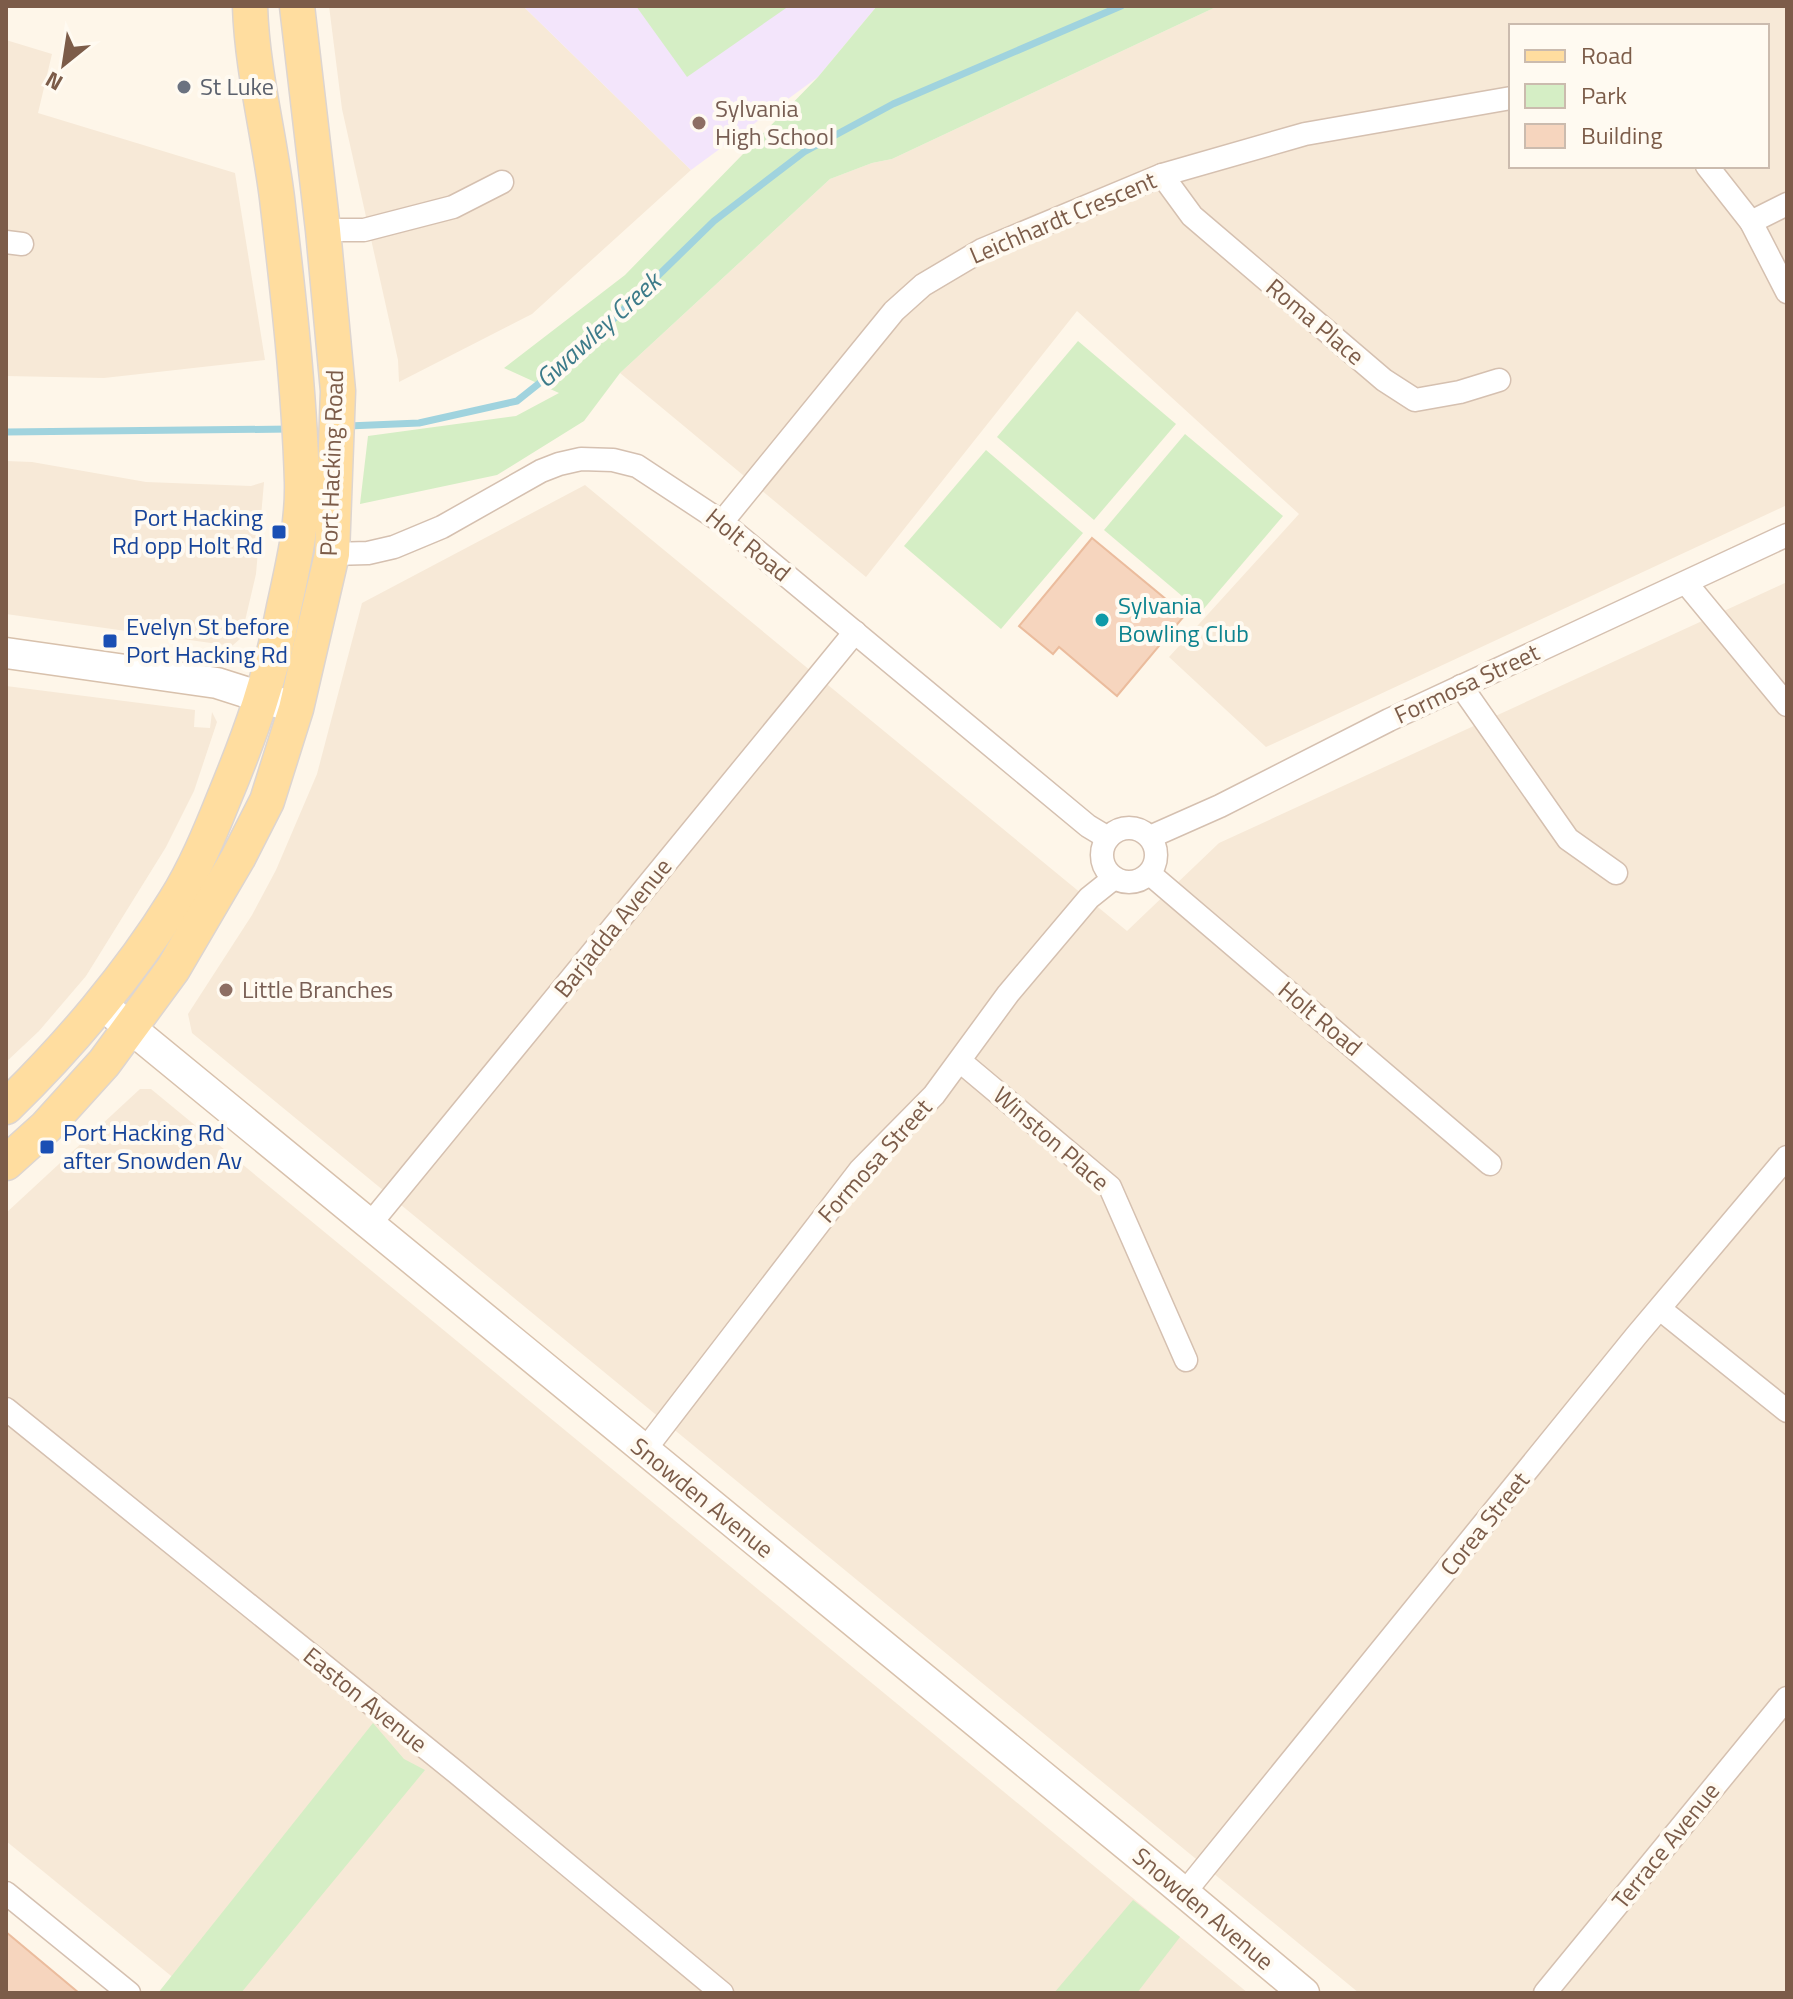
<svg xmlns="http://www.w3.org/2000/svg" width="1793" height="1999" viewBox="0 0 1793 1999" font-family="'Titillium Web',sans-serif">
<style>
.residential{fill:#f7e9d7;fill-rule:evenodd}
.education{fill:#f3e5fb}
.green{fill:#d5eec5}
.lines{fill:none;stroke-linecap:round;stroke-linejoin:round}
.stream{stroke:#a0d3de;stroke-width:7}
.building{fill:#f6d5be;stroke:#ebbc9d;stroke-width:2}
.street-casing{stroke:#d5c0b0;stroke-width:25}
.secondary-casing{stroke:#d8c1ac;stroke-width:33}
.primary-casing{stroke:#ddd5d0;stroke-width:37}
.street{stroke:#fff;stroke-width:22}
.secondary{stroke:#fff;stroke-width:30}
.primary{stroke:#ffdd9f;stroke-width:34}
.worship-dot{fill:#6b7280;stroke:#fffaf1;stroke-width:3}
.education-dot{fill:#8d6e63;stroke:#fffaf1;stroke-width:3}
.transit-dot{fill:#1a4fb4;stroke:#fffaf1;stroke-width:3}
.culture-dot{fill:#0f9aa8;stroke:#fffaf1;stroke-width:3}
.labels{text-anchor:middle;stroke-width:8;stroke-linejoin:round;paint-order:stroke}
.worship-label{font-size:24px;fill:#5b616d;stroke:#fffaf1;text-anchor:start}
.education-label{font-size:24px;fill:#785e54;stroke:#fffaf1;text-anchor:start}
.street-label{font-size:24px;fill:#7c5c49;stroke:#fffaf1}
.transit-label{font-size:24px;fill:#164399;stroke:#fffaf1;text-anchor:start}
.culture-label{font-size:24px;fill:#0d838f;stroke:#fffaf1;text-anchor:start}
.water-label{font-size:26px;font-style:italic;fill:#3d7b8a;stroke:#fffaf1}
</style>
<rect width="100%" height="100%" fill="#fef6e9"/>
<!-- residential -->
<g class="residential">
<polygon points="329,6 523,6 691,170 532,314 399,382 398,360 342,109"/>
<path d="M1218 6H1787V505L1266 747 1169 657 1299 514 1077 311 866 577 620 373 830 179 872 163 892 159ZM1511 26H1767V166H1511Z"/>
<polygon points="6,40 52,54 38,113 235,173 265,360 104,378 6,376"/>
<polygon points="6,461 32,462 146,482 251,486 264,482 256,574 241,638 232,646 6,614"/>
<polygon points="585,485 1127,931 1219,843 1787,582 1787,1993 1359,1993 192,1033 188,1014 252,915 276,870 317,774 362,603"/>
<polygon points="6,686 195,710 194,727 210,728 212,712 217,722 194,791 166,847 86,976 39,1031 6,1062"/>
<polygon points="140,1089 151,1089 1248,1993 192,1993 6,1841 6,1213"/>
</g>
<!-- education -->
<polygon class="education" points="523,6 877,6 818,77 691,170"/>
<!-- green -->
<g class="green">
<polygon points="636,6 789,6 687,77"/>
<polygon points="877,6 1218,6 892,159 872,163 830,179 620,373 584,421 497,475 360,504 368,436 516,416 559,393 504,368 625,275 818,77"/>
<polygon points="1078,341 1176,424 1094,520 997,437"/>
<polygon points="1185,434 1283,516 1201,612 1104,530"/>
<polygon points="986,450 1083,533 1001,629 904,546"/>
<polygon points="373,1723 404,1759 425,1770 241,1993 158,1993"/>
<polygon points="1133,1900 1180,1937 1137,1993 1054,1993"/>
</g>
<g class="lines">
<!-- stream -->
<g class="stream">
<polyline points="348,426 419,423 517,401 586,346 714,221 804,152 893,104 1121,6"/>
<polyline points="6,432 291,429"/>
</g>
</g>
<!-- building -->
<g class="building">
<polygon points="1092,538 1185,615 1117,696 1059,647 1053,654 1019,626"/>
<polygon points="6,1932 79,1993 6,1993"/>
</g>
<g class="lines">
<defs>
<g id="street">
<polyline points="1707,166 1751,222 1787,292"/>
<polyline points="1162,175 1192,216 1384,380 1415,400 1460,392 1499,380"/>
<polyline points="1751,222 1787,204"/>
<polyline points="323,230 364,230 453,207 502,182"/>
<polyline points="6,242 22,244"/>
<polyline points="722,522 894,311 923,285 982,250 1162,175 1305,134 1511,98"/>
<polyline points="332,554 368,553 394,547 442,527 541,471 559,464 581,459 613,460 637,466 722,522 1088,826 1108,838"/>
<polyline points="1686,583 1787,705"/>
<polyline points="1461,686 1568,839 1616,873"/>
<circle cx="1129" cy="855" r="27"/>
<polyline points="1150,837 1220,806 1389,720 1787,535"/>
<polyline points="1150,874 1490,1164"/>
<polyline points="960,1061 1110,1187 1186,1360"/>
<polyline points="371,1223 855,632"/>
<polyline points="1660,1309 1787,1411"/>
<polyline points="6,1409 457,1773 722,1993"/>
<polyline points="644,1451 860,1170 934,1095 1008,994 1089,898 1114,878"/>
<polyline points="1185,1892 1636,1336 1787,1157"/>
<polyline points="6,1893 129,1993"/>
<polyline points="1545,1993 1787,1698"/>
</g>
<g id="secondary">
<polyline points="6,653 217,683 283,704"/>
<polyline points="100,1003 1169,1880 1304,1993"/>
</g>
<g id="primary">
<path d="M6 1107C67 1048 130 974 175 901 195 869 210 833 224 798 251 733 271 677 284 607 293 566 303 524 302 482 299 387 288 292 277 198 269 134 252 70 250 6"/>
<polyline points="6,1163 46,1127 104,1063 173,969 238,858 267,801 296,709 332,554 338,391 323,230 297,6"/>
</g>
</defs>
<!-- street casing -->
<use href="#street" class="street-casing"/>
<!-- secondary casing -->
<use href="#secondary" class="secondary-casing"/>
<!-- primary casing -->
<use href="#primary" class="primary-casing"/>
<!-- street -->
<use href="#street" class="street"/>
<!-- secondary -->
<use href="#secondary" class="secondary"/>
<!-- primary -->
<use href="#primary" class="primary"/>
</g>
<!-- markers -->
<circle class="worship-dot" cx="184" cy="87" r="8"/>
<g class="education-dot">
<circle cx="699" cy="123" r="8"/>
<circle cx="226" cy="990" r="8"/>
</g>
<g class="transit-dot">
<rect x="271" y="524" width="16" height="16" rx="4"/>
<rect x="102" y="633" width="16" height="16" rx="4"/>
<rect x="39" y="1139" width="16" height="16" rx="4"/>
</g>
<circle class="culture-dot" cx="1102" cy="620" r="8"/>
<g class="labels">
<!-- worship labels -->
<g class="worship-label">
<text x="200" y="95">St Luke</text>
</g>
<!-- education labels -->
<g class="education-label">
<text x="715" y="117">Sylvania<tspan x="715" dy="28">High School</tspan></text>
<text x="242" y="998">Little Branches</text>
</g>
<!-- street labels -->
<g class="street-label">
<text transform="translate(1063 218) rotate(-23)" y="8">Leichhardt Crescent</text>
<text transform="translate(1315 322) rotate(40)" y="8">Roma Place</text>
<text transform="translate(332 463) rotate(-88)" y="8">Port Hacking Road</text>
<text transform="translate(748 545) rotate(39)" y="8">Holt Road</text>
<text transform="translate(1467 684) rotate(-25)" y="8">Formosa Street</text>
<text transform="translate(613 928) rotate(-51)" y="8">Barjadda Avenue</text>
<text transform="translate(1320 1019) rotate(40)" y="8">Holt Road</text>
<text transform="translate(1051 1139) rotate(41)" y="8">Winston Place</text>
<text transform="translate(875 1161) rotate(-48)" y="8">Formosa Street</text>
<text transform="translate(702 1498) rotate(39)" y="8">Snowden Avenue</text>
<text transform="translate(1485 1524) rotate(-51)" y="8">Corea Street</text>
<text transform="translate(365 1700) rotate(39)" y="8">Easton Avenue</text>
<text transform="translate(1666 1846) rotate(-51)" y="8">Terrace Avenue</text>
<text transform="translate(1203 1909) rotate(40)" y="8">Snowden Avenue</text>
</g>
<!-- transit labels -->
<g class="transit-label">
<text x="263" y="526" text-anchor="end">Port Hacking<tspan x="263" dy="28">Rd opp Holt Rd</tspan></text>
<text x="126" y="635">Evelyn St before<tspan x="126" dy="28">Port Hacking Rd</tspan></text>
<text x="63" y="1141">Port Hacking Rd<tspan x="63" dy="28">after Snowden Av</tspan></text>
</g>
<!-- culture labels -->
<g class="culture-label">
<text x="1118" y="614">Sylvania<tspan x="1118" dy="28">Bowling Club</tspan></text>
</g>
<!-- water labels -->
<g class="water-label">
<text transform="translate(598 330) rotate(-42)" y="9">Gwawley Creek</text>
</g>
</g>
<!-- border -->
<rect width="1793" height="1999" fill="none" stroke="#7c5c49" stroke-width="16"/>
<!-- legend -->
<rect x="1509" y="24" width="260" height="144" fill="#fffaf1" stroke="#cbbbae" stroke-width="2"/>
<rect x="1525" y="50" width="40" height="12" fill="#ffdd9f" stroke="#cbbbae" stroke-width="2"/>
<text x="1581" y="64" font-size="24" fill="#7c5c49">Road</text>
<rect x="1525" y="84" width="40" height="24" fill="#d5eec5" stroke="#cbbbae" stroke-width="2"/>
<text x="1581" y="104" font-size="24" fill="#7c5c49">Park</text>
<rect x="1525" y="124" width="40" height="24" fill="#f6d5be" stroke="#cbbbae" stroke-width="2"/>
<text x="1581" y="144" font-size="24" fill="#7c5c49">Building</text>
<!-- north arrow -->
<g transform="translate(64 64) rotate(210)" stroke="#fffaf1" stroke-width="6" paint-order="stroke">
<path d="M0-6L14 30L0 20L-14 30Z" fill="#7c5c49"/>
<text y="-12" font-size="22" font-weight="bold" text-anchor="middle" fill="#7c5c49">N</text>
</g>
</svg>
